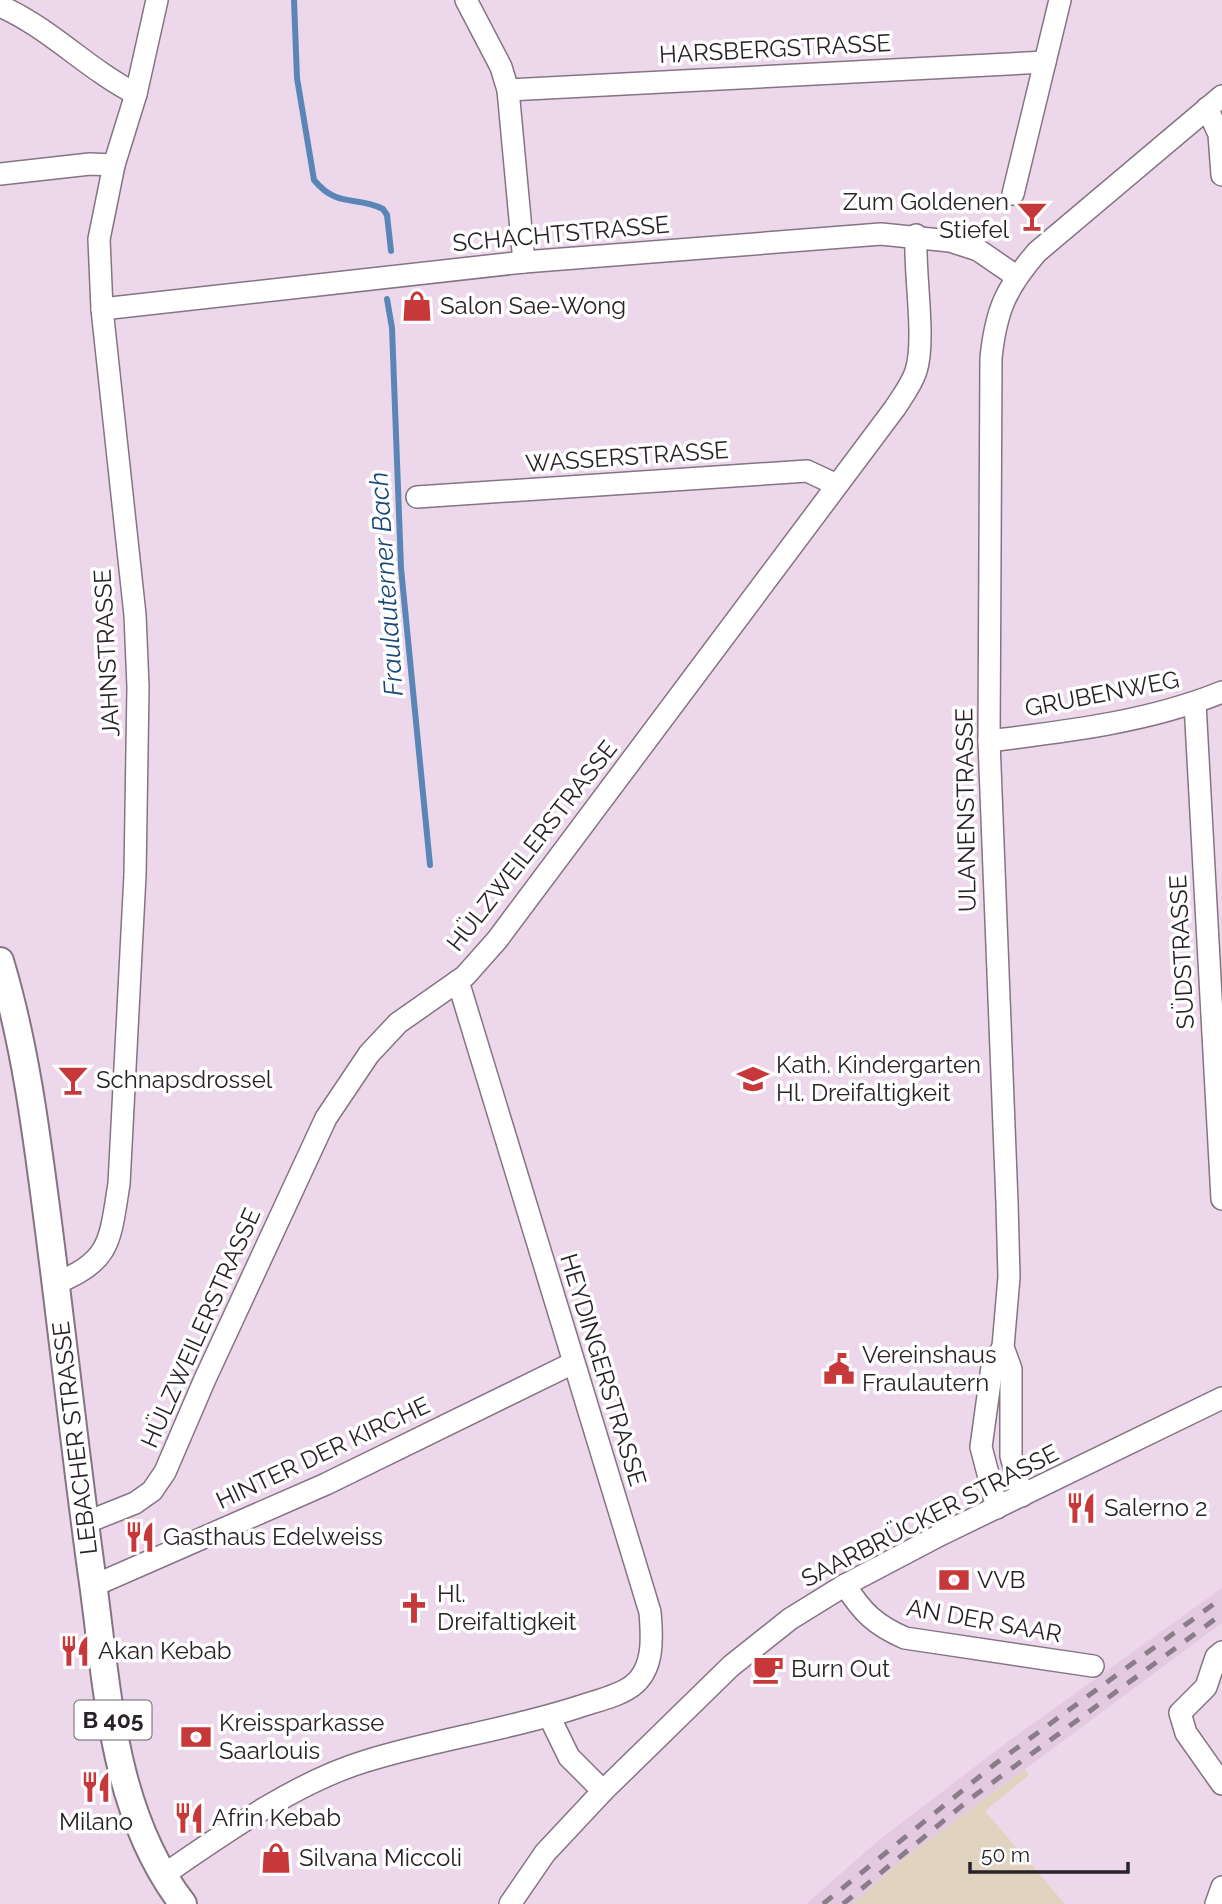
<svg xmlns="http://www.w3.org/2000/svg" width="1222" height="1904" viewBox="0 0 1222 1904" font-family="Raleway,sans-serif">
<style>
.built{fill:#e4cae1}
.industrial{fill:#e0d4c0}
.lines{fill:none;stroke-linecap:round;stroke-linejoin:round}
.stream{stroke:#5986b6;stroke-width:6}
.minor-casing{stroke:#857483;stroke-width:24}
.major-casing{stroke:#857483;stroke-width:30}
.minor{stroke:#fff;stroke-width:21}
.major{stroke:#fff;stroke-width:26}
.rail{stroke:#8a7d89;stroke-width:5;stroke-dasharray:12 12;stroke-linecap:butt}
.labels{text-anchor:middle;stroke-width:7;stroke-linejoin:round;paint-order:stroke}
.shield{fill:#fff;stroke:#696469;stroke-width:2}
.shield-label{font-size:23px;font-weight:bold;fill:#292229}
.street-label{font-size:24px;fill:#292229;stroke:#fff}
.poi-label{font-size:24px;fill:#292229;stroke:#fff;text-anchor:start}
.water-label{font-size:26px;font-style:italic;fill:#184978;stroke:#fff}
</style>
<rect width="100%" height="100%" fill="#ecd8ea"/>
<!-- built -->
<polygon class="built" points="1222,1588 1222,1623 901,1861 852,1904 806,1904 879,1840 1006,1743"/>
<!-- industrial -->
<polygon class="industrial" points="1025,1769 1029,1775 985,1811 1065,1904 852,1904 901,1861"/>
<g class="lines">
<!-- stream -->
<g class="stream">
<path d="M294 0 297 78 314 180C338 209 356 195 383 209L387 215 391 251"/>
<polyline points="387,299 392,328 401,568 430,865"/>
</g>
<defs>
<g id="minor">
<polyline points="466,0 501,67 508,90 524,262"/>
<path d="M0 6C50 28 87 69 136 94"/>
<polyline points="508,90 1045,62"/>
<polyline points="1207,108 1219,134 1222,175"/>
<polyline points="0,174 90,164 114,165"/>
<polyline points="1013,194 1060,0"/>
<polyline points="102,309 524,262 881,234 950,241 978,250 1016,276"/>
<polyline points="417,497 807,471 837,485"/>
<polyline points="1195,703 1222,1199"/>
<path d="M989 741C1068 731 1148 722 1222 692"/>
<path d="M56 1283C112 1262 110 1238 119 1184L135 875 138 687 135 615 102 309 99 239 114 165 136 94 157 0"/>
<path d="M1022 1496 1011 1456V1369L1003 1347 1009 1277 1007 1203 989 741 991 358C996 310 1006 288 1037 252L1222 96"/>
<polyline points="997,1508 981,1447 992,1367 1003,1347"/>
<path d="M85 1523 135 1503 152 1491 165 1472 205 1379 326 1118 369 1054 398 1023 465 976 497 940 895 408C902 397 912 384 916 371 926 340 914 273 916 235"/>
<path d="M845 1585C862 1612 875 1625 905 1638L1093 1666"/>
<polyline points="93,1586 326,1484 573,1363"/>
<polyline points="1222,1652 1216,1657 1206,1687 1180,1713 1186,1733 1222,1784"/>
<polyline points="549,1716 569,1757 603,1791"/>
<path d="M162 1876C223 1834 296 1782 366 1761 436 1739 508 1730 578 1707 595 1701 617 1697 632 1686 655 1669 652 1636 650 1612L458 981"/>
<polyline points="510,1904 545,1853 603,1791 731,1666 790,1619 845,1585 940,1535 1222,1398"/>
<polyline points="1216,1904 1222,1887"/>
</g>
<path id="major" d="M0 961C25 1044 36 1130 47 1215 63 1338 76 1461 93 1583 108 1693 113 1813 183 1904"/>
</defs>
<!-- minor casing -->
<use href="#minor" class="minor-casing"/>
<!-- major casing -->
<use href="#major" class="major-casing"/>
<!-- minor -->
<use href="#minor" class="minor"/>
<!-- major -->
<use href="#major" class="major"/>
<!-- rail -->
<g class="rail">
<polyline points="823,1904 995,1764 1222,1598"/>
<polyline points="843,1904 970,1799 1222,1614"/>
</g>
</g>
<!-- icons -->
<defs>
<symbol id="bar-bare" viewBox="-9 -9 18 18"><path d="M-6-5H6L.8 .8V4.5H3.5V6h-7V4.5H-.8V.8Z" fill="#c7383a" stroke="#fff" stroke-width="2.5" paint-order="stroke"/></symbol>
<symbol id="shop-bare" viewBox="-9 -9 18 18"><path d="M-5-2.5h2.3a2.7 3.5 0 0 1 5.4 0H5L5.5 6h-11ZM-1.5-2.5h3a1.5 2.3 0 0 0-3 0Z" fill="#c7383a" stroke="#fff" stroke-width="2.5" paint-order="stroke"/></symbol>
<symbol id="school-bare" viewBox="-9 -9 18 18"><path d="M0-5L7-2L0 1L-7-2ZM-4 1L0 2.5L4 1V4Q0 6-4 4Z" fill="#c7383a" stroke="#fff" stroke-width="2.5" paint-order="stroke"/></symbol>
<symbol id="civic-bare" viewBox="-9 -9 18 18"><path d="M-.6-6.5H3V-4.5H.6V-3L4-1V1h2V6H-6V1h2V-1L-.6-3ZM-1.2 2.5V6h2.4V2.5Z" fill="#c7383a" stroke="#fff" stroke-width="2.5" paint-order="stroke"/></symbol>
<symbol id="restaurant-bare" viewBox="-9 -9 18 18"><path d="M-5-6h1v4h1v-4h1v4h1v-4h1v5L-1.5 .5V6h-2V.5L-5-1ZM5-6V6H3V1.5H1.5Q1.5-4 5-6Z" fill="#c7383a" stroke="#fff" stroke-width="2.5" paint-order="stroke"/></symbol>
<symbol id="bank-bare" viewBox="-9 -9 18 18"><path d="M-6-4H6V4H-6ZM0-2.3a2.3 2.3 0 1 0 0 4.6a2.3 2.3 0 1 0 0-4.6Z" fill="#c7383a" stroke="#fff" stroke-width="2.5" paint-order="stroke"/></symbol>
<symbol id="church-bare" viewBox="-9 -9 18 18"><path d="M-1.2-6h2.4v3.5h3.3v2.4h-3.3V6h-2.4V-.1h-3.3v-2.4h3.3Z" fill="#c7383a" stroke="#fff" stroke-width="2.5" paint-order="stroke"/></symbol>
<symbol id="cafe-bare" viewBox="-9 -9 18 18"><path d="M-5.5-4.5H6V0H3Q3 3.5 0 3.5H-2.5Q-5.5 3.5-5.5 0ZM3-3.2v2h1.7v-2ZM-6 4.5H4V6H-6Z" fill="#c7383a" stroke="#fff" stroke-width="2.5" paint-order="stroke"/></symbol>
</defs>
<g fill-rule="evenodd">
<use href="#bar-bare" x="1010" y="194" width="44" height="44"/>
<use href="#shop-bare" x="395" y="284" width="44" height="44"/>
<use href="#school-bare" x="731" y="1057" width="44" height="44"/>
<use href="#bar-bare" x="51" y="1058" width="44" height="44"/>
<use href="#civic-bare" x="817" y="1347" width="44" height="44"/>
<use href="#restaurant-bare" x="1059" y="1486" width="44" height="44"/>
<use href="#restaurant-bare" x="118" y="1515" width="44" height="44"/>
<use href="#bank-bare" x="932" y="1558" width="44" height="44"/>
<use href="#church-bare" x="392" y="1586" width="44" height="44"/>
<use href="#restaurant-bare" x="53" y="1629" width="44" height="44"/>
<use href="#cafe-bare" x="746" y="1647" width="44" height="44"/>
<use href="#bank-bare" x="174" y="1715" width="44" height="44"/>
<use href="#restaurant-bare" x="74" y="1765" width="44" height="44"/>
<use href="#restaurant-bare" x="167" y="1796" width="44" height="44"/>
<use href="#shop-bare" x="254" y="1836" width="44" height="44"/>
</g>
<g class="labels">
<!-- shield labels -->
<rect class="shield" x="74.5" y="1700.5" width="77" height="39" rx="5"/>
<g class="shield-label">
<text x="113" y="1728">B 405</text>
</g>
<!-- street labels -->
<g class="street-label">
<text transform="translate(775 49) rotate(-3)" y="8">HARSBERGSTRASSE</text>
<text transform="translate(561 234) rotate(-5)" y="8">SCHACHTSTRASSE</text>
<text transform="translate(627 457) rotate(-4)" y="8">WASSERSTRASSE</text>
<text transform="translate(107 653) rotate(-93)" y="8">JAHNSTRASSE</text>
<text transform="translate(1102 694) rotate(-11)" y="8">GRUBENWEG</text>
<text transform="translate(966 810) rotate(-91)" y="8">ULANENSTRASSE</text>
<text transform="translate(532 846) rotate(-52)" y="8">HÜLZWEILERSTRASSE</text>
<text transform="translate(1182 952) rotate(-93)" y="8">SÜDSTRASSE</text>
<text transform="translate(201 1328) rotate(-66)" y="8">HÜLZWEILERSTRASSE</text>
<text transform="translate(603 1370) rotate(73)" y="8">HEYDINGERSTRASSE</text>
<text transform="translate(75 1438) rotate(-97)" y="8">LEBACHER STRASSE</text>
<text transform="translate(323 1453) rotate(-25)" y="8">HINTER DER KIRCHE</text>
<text transform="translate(930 1516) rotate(-27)" y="8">SAARBRÜCKER STRASSE</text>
<text transform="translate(984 1621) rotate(10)" y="8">AN DER SAAR</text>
</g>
<!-- poi labels -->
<g class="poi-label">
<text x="1009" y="210" text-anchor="end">Zum Goldenen<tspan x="1009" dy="28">Stiefel</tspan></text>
<text x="440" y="314">Salon Sae-Wong</text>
<text x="776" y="1073">Kath. Kindergarten<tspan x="776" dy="28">Hl. Dreifaltigkeit</tspan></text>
<text x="96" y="1088">Schnapsdrossel</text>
<text x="862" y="1363">Vereinshaus<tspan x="862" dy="28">Fraulautern</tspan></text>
<text x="1104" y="1516">Salerno 2</text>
<text x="163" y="1545">Gasthaus Edelweiss</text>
<text x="977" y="1588">VVB</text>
<text x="437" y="1602">Hl.<tspan x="437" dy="28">Dreifaltigkeit</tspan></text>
<text x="98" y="1659">Akan Kebab</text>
<text x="791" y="1677">Burn Out</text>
<text x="219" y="1731">Kreissparkasse<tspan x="219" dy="28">Saarlouis</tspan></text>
<text x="212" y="1826">Afrin Kebab</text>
<text x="96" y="1830" text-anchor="middle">Milano</text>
<text x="299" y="1866">Silvana Miccoli</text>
</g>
<!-- water labels -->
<g class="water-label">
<text transform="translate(386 584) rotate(-94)" y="9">Fraulauterner Bach</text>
</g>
</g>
<!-- scale -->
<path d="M970 1862v10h158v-10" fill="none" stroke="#292229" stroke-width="3.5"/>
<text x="981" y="1862" font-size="21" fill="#292229" stroke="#ffffff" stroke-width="5" paint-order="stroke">50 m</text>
</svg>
